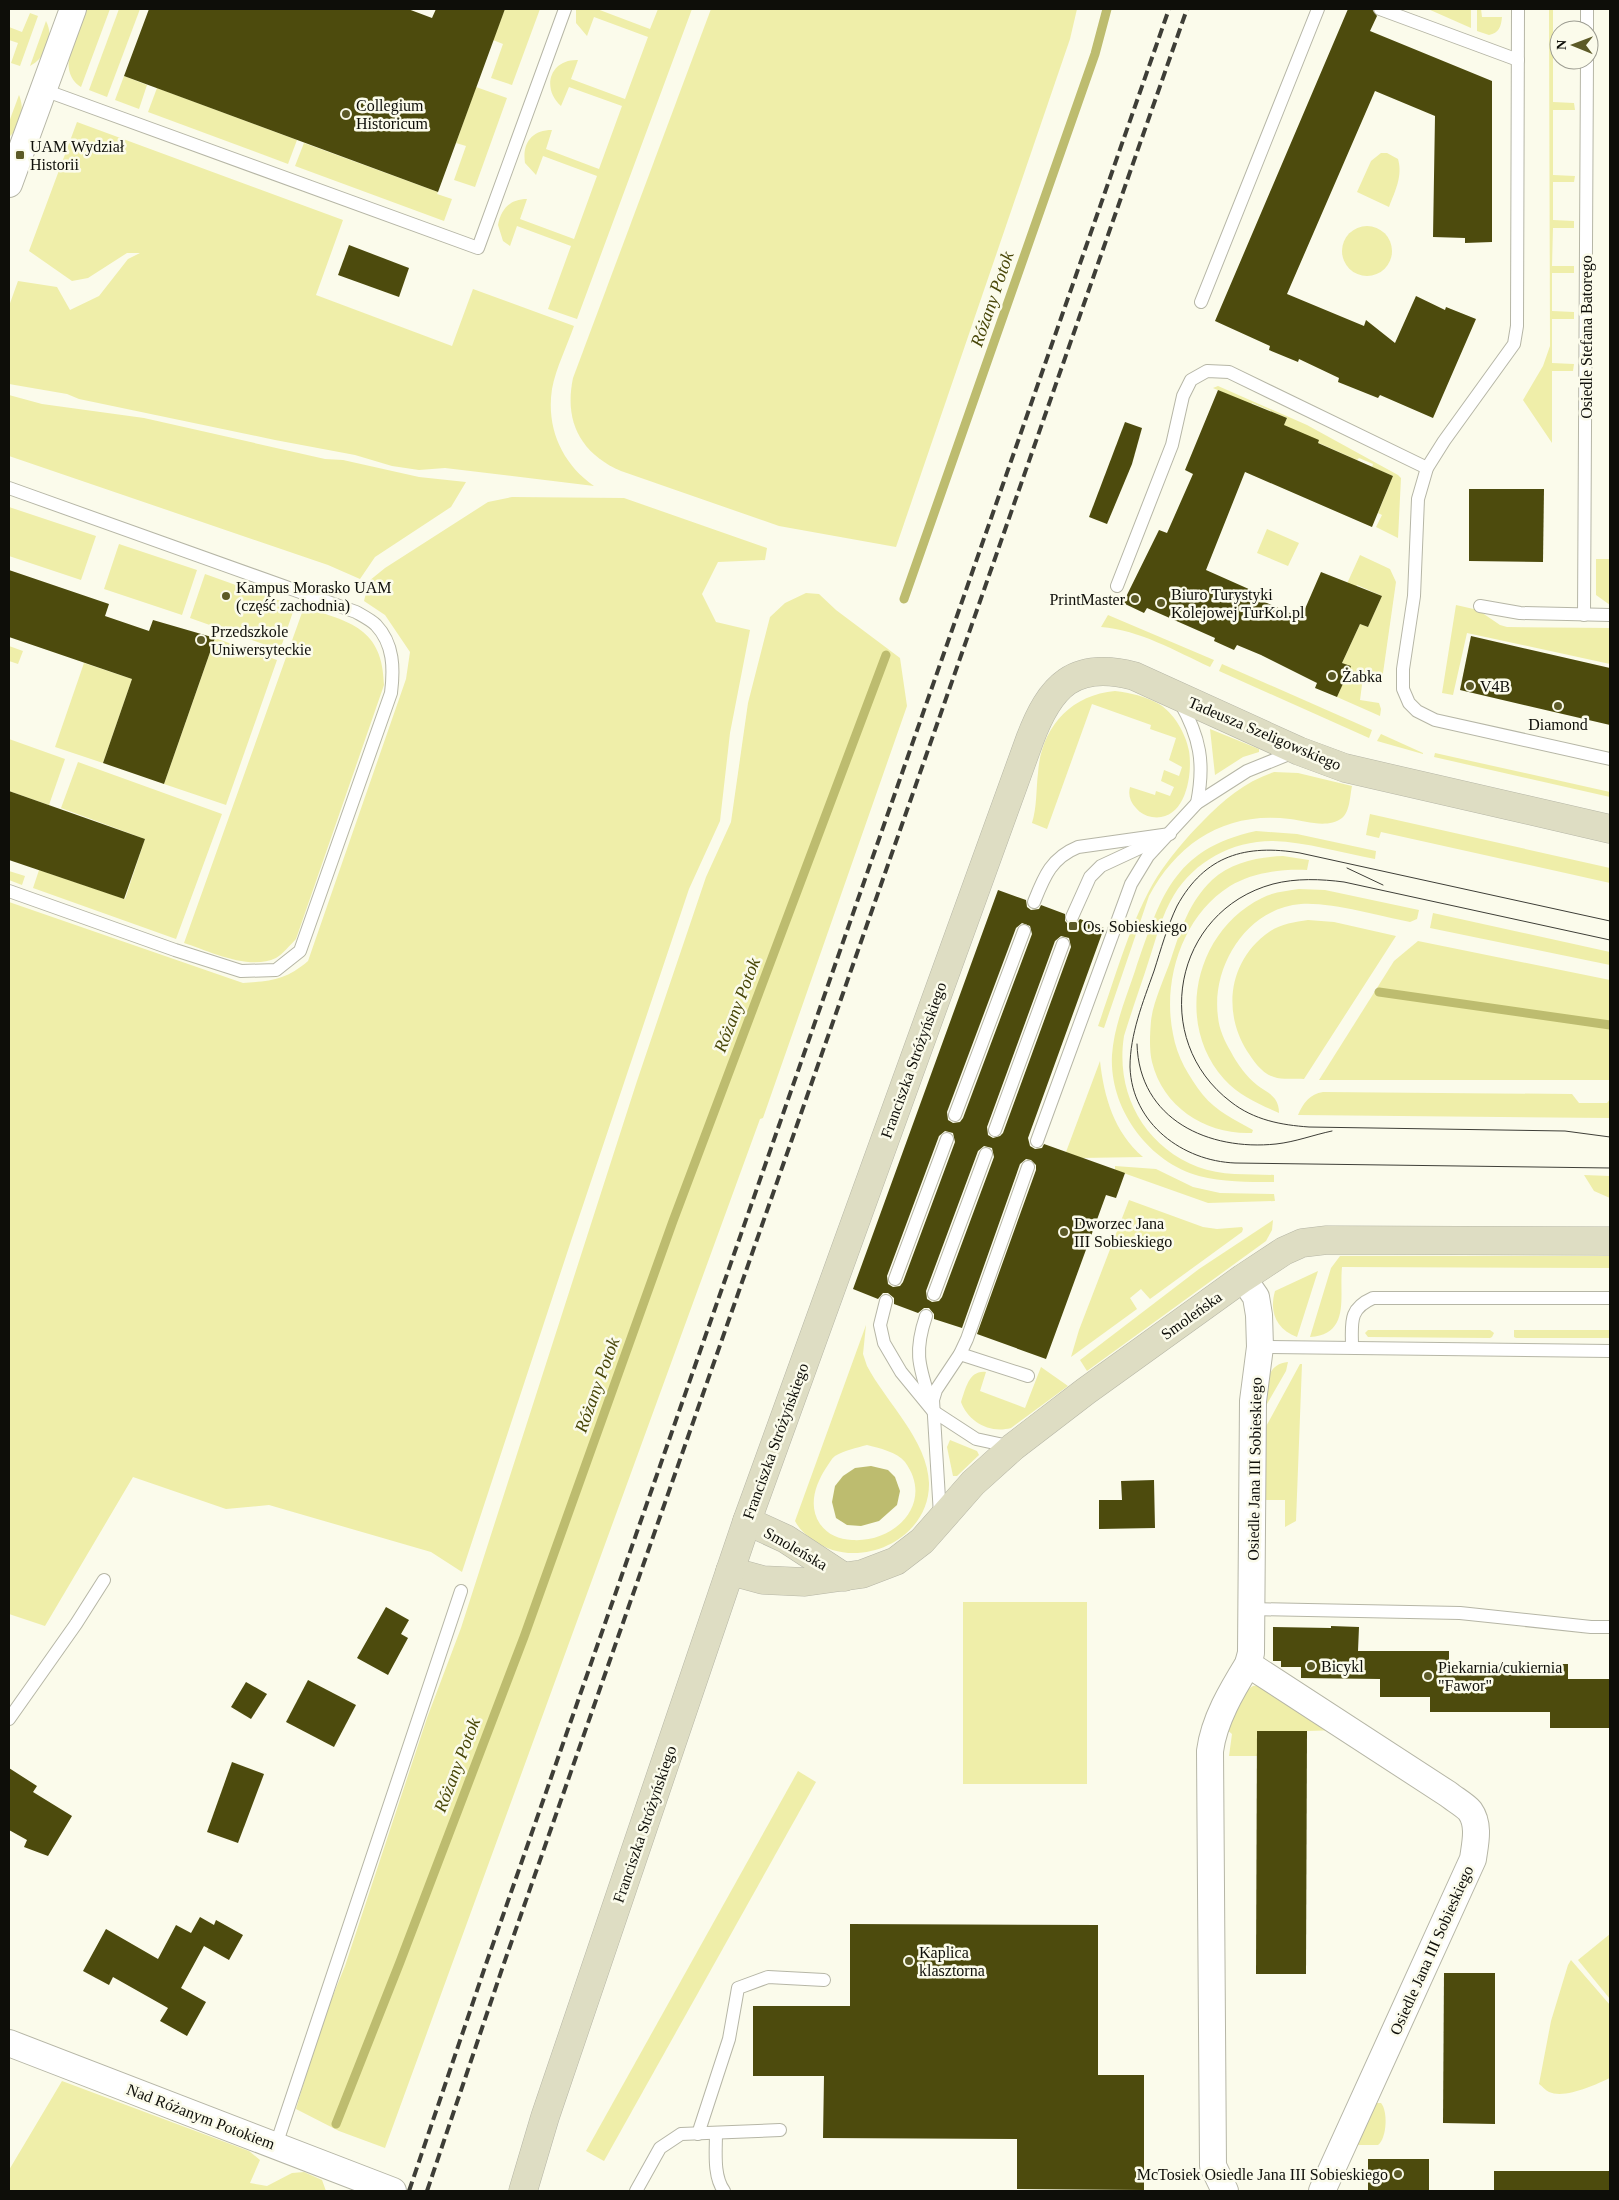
<svg xmlns="http://www.w3.org/2000/svg" width="1619" height="2200" viewBox="0 0 1619 2200" font-family="Georgia,serif">
<style>
.green{fill:#efeea9;fill-rule:evenodd}
.water{fill:#bdbc6f}
.lines{fill:none;stroke-linecap:round;stroke-linejoin:round}
.stream{stroke:#bdbc6f;stroke-width:9}
.building{fill:#4d4b0d;fill-rule:evenodd}
.lane-casing{stroke:#b6b6a6;stroke-width:14}
.street-casing{stroke:#b6b6a6;stroke-width:28}
.secondary-casing{stroke:#b6b6a6;stroke-width:29}
.lane{stroke:#fff;stroke-width:12}
.street{stroke:#fff;stroke-width:26}
.secondary{stroke:#deddc3;stroke-width:28}
.tram{stroke:#3e3e37;stroke-width:1}
.rail{stroke:#3e3e37;stroke-width:4;stroke-dasharray:10 5;stroke-linecap:butt}
.poi-dot{fill:#5c5a27;stroke:#fbfbeb;stroke-width:2}
.labels{text-anchor:middle;stroke-width:5;stroke-linejoin:round;paint-order:stroke}
.poi-label{font-size:16px;fill:#0e0e09;stroke:#fbfbeb;text-anchor:start}
.street-label{font-size:16px;fill:#0e0e09;stroke:#fbfbeb}
.water-label{font-size:18px;font-style:italic;fill:#484608;stroke:#fbfbeb}
</style>
<rect width="100%" height="100%" fill="#fbfbeb"/>
<!-- green -->
<g class="green">
<path d="M87 9H110L81 87C54 69 79 32 87 9Z"/>
<polygon points="119,9 140,9 107,97 89,90"/>
<polygon points="505,9 540,9 512,85 491,78 503,44 493,40"/>
<path d="M576 9H597L650 29 658 9H692L577 319 548 309 571 246 517 226 510 246 503 241 498 225C501 209 510 199 527 199L520 219 574 239 597 176 543 156 536 175 525 163C522 143 532 130 552 130L546 149 599 169 622 106 569 87 561 106C541 88 550 59 578 60L571 79 625 99 648 37 594 17 587 36 576 23Z"/>
<path d="M711 9H1077L1070 39 896 547 779 526 621 471C580 453 564 421 573 378Z"/>
<polygon points="1428,9 1471,9 1471,28"/>
<path d="M1477 9H1481L1482 17H1502C1501 27 1499 33 1489 35L1477 31Z"/>
<polygon points="1549,9 1553,9 1553,102 1574,103 1575,110 1553,110 1553,175 1575,176 1574,182 1553,182 1553,220 1574,221 1574,228 1553,228 1552,266 1574,266 1574,273 1552,273 1552,311 1574,312 1574,319 1552,319 1552,363 1574,364 1573,371 1552,371 1552,443 1523,400 1543,366 1550,346"/>
<polygon points="30,13 38,16 20,66 11,63 18,43 9,40 9,27 22,32"/>
<path d="M46 21C55 38 45 58 30 66Z"/>
<polygon points="124,76 147,85 139,109 115,100"/>
<polygon points="476,87 507,98 475,187 454,180 466,146 456,143"/>
<polygon points="157,88 297,140 288,164 148,112"/>
<path d="M19 95C25 109 21 127 9 137V122Z"/>
<path d="M77 122 343 220 316 295 452 346 473 289 574 326C567 346 556 368 552 389 546 428 562 464 594 486L445 468 419 470 392 466 355 455 275 440 79 399 67 394 9 384V306L18 281 57 287 70 310 99 296 128 259 140 253H127L88 278 72 281 29 251Z"/>
<polygon points="304,143 438,192 437,194 452,199 444,221 295,166"/>
<path d="M1381 153H1387L1398 159C1403 176 1395 191 1389 207L1357 192 1371 161Z"/>
<circle cx="1367" cy="251" r="25"/>
<polygon points="1218,386 1307,425 1398,475 1401,478 1398,538 1376,527 1382,515 1378,513 1393,476 1372,467 1373,464 1359,458 1357,460 1283,427 1287,418 1252,403 1247,412 1240,400 1213,388"/>
<polygon points="9,395 42,404 144,418 325,459 343,460 419,477 466,482 451,507 375,557 360,579 328,565 9,456"/>
<path d="M512 497 624 498 767 548 765 560 718 562 702 594 716 622 750 630 730 733 720 821 689 889 571 1241 462 1572 431 1552 269 1505 226 1509 133 1477 45 1626 9 1614V902L243 983C271 981 286 980 308 961L406 679 410 652 385 615 364 601 369 581 385 568 488 502Z"/>
<polygon points="9,507 96,536 81,580 9,556"/>
<polygon points="1267,529 1299,543 1288,566 1257,553"/>
<polygon points="119,544 197,570 182,615 104,589"/>
<polygon points="1360,555 1390,569 1396,582 1382,680 1363,677 1360,700 1379,703 1381,709 1380,716 1337,697 1350,667 1342,663 1360,624 1368,627 1382,596 1357,585 1354,591 1345,588"/>
<polygon points="1596,559 1610,559 1610,605 1596,595"/>
<polygon points="205,574 295,606 280,650 190,618"/>
<polygon points="806,593 819,594 836,610 900,658 907,706 763,1118 760,1119 385,2148 339,2131 296,2109 321,2025 345,1966 427,1718 461,1628 637,1081 706,877 731,822 748,703 770,617 785,603"/>
<polygon points="1456,605 1478,610 1500,625 1507,627 1610,628 1610,664 1467,633 1453,695 1442,693"/>
<path d="M304 607C350 622 383 628 384 685L296 939C290 945 283 954 276 958 249 971 209 951 184 943Z"/>
<path d="M1108 615 1214 660 1210 667C1175 651 1140 630 1101 627Z"/>
<polygon points="215,638 277,660 226,805 164,784"/>
<polygon points="9,646 23,651 18,664 9,661"/>
<polygon points="84,663 132,679 103,763 55,747"/>
<polygon points="1222,664 1372,730 1369,738 1219,671"/>
<path d="M1115 691C1131 693 1145 696 1159 704 1174 713 1186 734 1189 751 1193 776 1185 822 1152 817 1146 816 1140 813 1136 808 1130 802 1128 795 1130 787L1155 795 1156 791 1170 796 1174 787 1161 781 1164 770 1179 776 1182 767 1169 760 1176 738 1150 729 1151 725 1092 704 1047 829 1032 823C1037 807 1036 790 1038 773 1041 728 1070 695 1115 691Z"/>
<polygon points="1210,729 1259,749 1259,752 1243,757 1215,775"/>
<polygon points="1381,734 1423,753 1423,754 1377,741"/>
<polygon points="9,739 65,759 49,805 9,791"/>
<polygon points="1435,753 1610,792 1610,797 1434,757"/>
<polygon points="78,762 222,814 176,939 33,888 39,870 125,899 145,839 61,808"/>
<path d="M1274 772 1298 773 1352 786C1350 795 1350 812 1342 818 1327 829 1306 821 1290 819 1226 811 1178 842 1149 896L1104 1028 1098 1026C1115 979 1131 919 1157 877 1170 857 1186 838 1203 821 1223 800 1246 781 1274 772Z"/>
<polygon points="1370,814 1610,868 1610,883 1381,832 1379,838 1366,835"/>
<path d="M1256 831 1297 834 1376 851 1375 859C1342 853 1307 842 1273 841 1232 841 1195 861 1174 895 1162 914 1156 939 1149 960 1141 985 1132 1010 1124 1036 1115 1093 1144 1146 1198 1167 1221 1176 1250 1174 1274 1175V1182C1249 1182 1223 1182 1199 1176 1148 1162 1109 1108 1112 1055 1114 1026 1126 998 1135 971 1160 899 1172 849 1256 831Z"/>
<path d="M1283 856 1309 860 1307 870C1282 869 1253 872 1230 886 1182 916 1162 981 1173 1034 1177 1057 1189 1077 1203 1095 1216 1111 1235 1120 1253 1130L1252 1133C1207 1135 1163 1108 1152 1062 1149 1050 1150 1033 1151 1021 1153 1002 1165 977 1171 959 1181 929 1189 902 1212 880 1231 862 1259 857 1283 856Z"/>
<polygon points="9,871 25,876 22,885 9,880"/>
<path d="M1299 889 1325 890 1419 910 1417 919 1410 922C1379 916 1331 902 1301 904 1247 908 1211 966 1218 1017 1219 1029 1225 1042 1231 1052 1237 1064 1247 1077 1257 1085 1263 1090 1271 1093 1275 1099 1278 1103 1279 1108 1279 1113 1259 1104 1239 1096 1224 1079 1174 1023 1195 931 1262 898 1273 892 1287 891 1299 889Z"/>
<polygon points="1433,913 1610,952 1610,965 1430,928"/>
<path d="M1308 920 1334 922 1396 936 1304 1079C1295 1078 1282 1080 1274 1077 1262 1074 1253 1060 1247 1051 1222 1011 1229 960 1269 932 1280 924 1295 922 1308 920Z"/>
<polygon points="1418,941 1610,980 1610,1080 1319,1080 1394,961"/>
<path d="M1100 1061C1104 1097 1114 1132 1143 1157L1081 1158 1066 1152Z"/>
<path d="M1323 1092 1572 1094 1579 1103H1607L1610 1099V1118L1298 1115C1303 1103 1310 1094 1323 1092Z"/>
<polygon points="1115,1166 1156,1169 1193,1187 1220,1193 1274,1194 1275,1201 1208,1203 1115,1170"/>
<polygon points="1584,1175 1610,1176 1610,1198 1594,1191"/>
<polygon points="1129,1200 1203,1227 1217,1229 1242,1227 1243,1229 1242,1232 1150,1299 1141,1289 1130,1298 1137,1309 1071,1357 1079,1330"/>
<polygon points="1273,1220 1272,1230 1266,1241 1087,1371 1080,1360 1199,1269"/>
<path d="M1340 1256H1610V1268L1342 1267C1339 1297 1351 1334 1310 1337L1331 1268Z"/>
<path d="M1318 1271 1297 1337C1276 1329 1269 1312 1275 1291Z"/>
<path d="M866 1325 863 1354 867 1366C886 1402 928 1441 929 1483 930 1540 857 1573 813 1540 805 1534 799 1529 795 1521ZM867 1445C879 1448 897 1452 905 1462 935 1503 895 1543 852 1540 839 1539 828 1535 820 1524 808 1506 815 1485 826 1468 829 1464 831 1459 835 1456 845 1450 856 1448 867 1445Z"/>
<polygon points="1368,1330 1490,1330 1494,1333 1492,1337 1490,1338 1368,1337 1365,1333"/>
<polygon points="1514,1330 1610,1330 1610,1338 1516,1338 1514,1337"/>
<path d="M1288 1362 1286 1371 1263 1411C1266 1393 1263 1364 1288 1362Z"/>
<polygon points="1300,1364 1302,1364 1296,1521 1285,1527 1285,1500 1264,1500 1263,1432"/>
<path d="M1041 1367 1068 1386 1011 1428C989 1434 968 1421 961 1402 966 1388 969 1370 986 1372L980 1391 1025 1408Z"/>
<polygon points="950,1440 977,1451 979,1455 957,1476 953,1476 947,1447"/>
<rect x="963" y="1602" width="124" height="182"/>
<polygon points="1260,1685 1341,1730 1307,1731 1257,1756 1229,1756 1232,1734 1226,1729 1247,1690 1253,1686"/>
<polygon points="798,1771 816,1782 604,2161 586,2151"/>
<polygon points="1610,1934 1610,1999 1578,1960"/>
<path d="M1571 1960 1610 2005V2078C1595 2085 1565 2099 1549 2092 1545 2090 1542 2086 1539 2084L1551 2021 1568 1965Z"/>
<polygon points="62,2081 249,2151 260,2160 250,2183 267,2186 292,2173 304,2172 322,2180 326,2191 9,2191 9,2170"/>
<path d="M1374 2103H1381C1388 2111 1387 2138 1378 2145H1356Z"/>
</g>
<!-- water -->
<polygon class="water" points="871,1466 888,1470 895,1477 900,1491 897,1505 879,1521 861,1526 847,1525 836,1518 832,1502 835,1486 843,1476 855,1468"/>
<g class="lines">
<!-- stream -->
<g class="stream">
<polyline points="904,599 1095,54 1107,9"/>
<polyline points="1379,992 1610,1025"/>
<polyline points="336,2124 400,1962 524,1637 673,1221 886,655"/>
</g>
</g>
<!-- building -->
<g class="building">
<polygon points="149,9 408,9 432,18 436,9 505,9 438,192 124,76"/>
<polygon points="1348,9 1372,9 1377,16 1370,31 1492,81 1492,242 1465,243 1465,238 1433,237 1435,116 1375,91 1287,294 1364,326 1366,320 1395,343 1416,296 1445,310 1446,307 1476,319 1433,418 1380,395 1378,398 1338,382 1339,378 1299,359 1298,362 1269,350 1270,346 1215,321"/>
<polygon points="349,245 409,268 399,297 338,275"/>
<polygon points="1218,390 1287,418 1284,425 1319,440 1318,443 1393,476 1372,527 1245,472 1206,570 1260,594 1258,599 1301,618 1321,572 1382,596 1368,627 1360,624 1342,663 1351,666 1337,697 1315,688 1317,683 1261,655 1237,645 1234,650 1214,641 1215,638 1147,608 1144,613 1123,603 1159,530 1167,533 1193,474 1185,470"/>
<polygon points="1125,422 1142,428 1132,464 1107,524 1089,517"/>
<polygon points="1469,489 1544,489 1543,562 1469,561"/>
<polygon points="9,570 109,604 105,616 149,631 153,620 215,638 164,784 103,763 132,679 9,637"/>
<polygon points="1471,636 1610,668 1610,725 1460,690"/>
<polygon points="9,791 145,839 124,899 9,860"/>
<path d="M998 890 1026 900 1027 907 1031 910 1039 909 1041 905 1065 914V921L1069 925 1076 924 1080 919 1104 928 1028 1138 1030 1146 1035 1149 1042 1148 1044 1144 1125 1173 1116 1198 1106 1195 1046 1359 977 1334 1036 1170V1165L1031 1160 1026 1159 1020 1164 962 1328 934 1319V1314L929 1308H924L918 1313 894 1304V1298L888 1293H883L878 1299 853 1289ZM1022 923 1030 926 1032 934 963 1118 960 1122 953 1123 948 1120 947 1112 1016 928ZM1061 936 1069 938 1071 947 1003 1133 1000 1136 993 1138 988 1135 987 1127 1055 941ZM945 1131 953 1133 955 1142 903 1282 900 1286 893 1287 888 1284 887 1276 939 1136ZM984 1146 992 1148 994 1157 942 1297 939 1301 932 1302 927 1299 926 1291 978 1151Z"/>
<polygon points="1154,1480 1155,1528 1099,1529 1099,1500 1122,1500 1121,1481"/>
<polygon points="386,1607 409,1620 401,1634 408,1638 388,1675 357,1658"/>
<polygon points="1331,1626 1359,1627 1358,1651 1449,1651 1449,1664 1568,1664 1568,1679 1610,1679 1610,1728 1550,1728 1550,1712 1430,1712 1430,1697 1380,1697 1380,1679 1301,1678 1301,1667 1281,1667 1281,1661 1273,1661 1273,1627 1331,1628"/>
<polygon points="308,1680 356,1705 334,1747 286,1722"/>
<polygon points="246,1682 267,1694 251,1719 231,1707"/>
<polygon points="1257,1731 1307,1731 1306,1974 1256,1974"/>
<polygon points="232,1762 264,1774 238,1843 207,1832"/>
<polygon points="9,1768 37,1786 33,1792 72,1816 48,1856 24,1847 27,1840 9,1830"/>
<polygon points="200,1917 214,1925 216,1920 243,1935 229,1960 204,1946 181,1988 206,2002 187,2036 160,2021 168,2008 113,1977 109,1985 83,1971 106,1929 158,1959 176,1925 191,1933"/>
<polygon points="850,1924 1098,1925 1098,2075 1144,2075 1144,2190 1017,2189 1017,2139 823,2138 824,2076 753,2076 753,2006 850,2006"/>
<polygon points="1444,1973 1495,1973 1495,2124 1443,2123"/>
<rect x="1368" y="2159" width="61" height="32"/>
<rect x="1494" y="2171" width="116" height="20"/>
</g>
<g class="lines">
<defs>
<g id="lane">
<polyline points="1380,9 1518,60"/>
<polyline points="1518,9 1517,326 1514,344 1444,441 1427,468 1418,499 1414,596 1403,669 1403,689 1409,703 1417,711 1435,720 1610,759"/>
<polyline points="1587,30 1587,9"/>
<polyline points="44,90 478,248 565,9"/>
<polyline points="1201,302 1318,9"/>
<path d="M9 488 356 612C363 616 371 620 376 625 394 644 394 669 391 693L300 951 276 970 241 971 175 950 9 891"/>
<polyline points="1117,586 1172,445 1183,396 1191,380 1207,371 1229,372 1427,468"/>
<polyline points="1480,606 1520,613 1610,615"/>
<polyline points="1584,615 1587,60"/>
<path d="M1180 702C1200 737 1205 763 1197 803"/>
<path d="M1034 902C1044 877 1051 858 1078 847L1170 834"/>
<polyline points="1072,917 1090,877 1101,866 1157,840"/>
<polyline points="955,1115 1024,931"/>
<polyline points="995,1130 1063,944"/>
<polyline points="1037,1141 1131,884 1148,856 1197,803 1247,771 1294,752"/>
<polyline points="895,1279 947,1139"/>
<polyline points="934,1294 986,1154"/>
<polyline points="886,1301 880,1325 884,1343 901,1372 933,1411 976,1439 1013,1447"/>
<path d="M926 1316C913 1354 920 1368 931 1404"/>
<polyline points="1260,1347 1610,1351"/>
<path d="M1352 1347C1352 1323 1348 1309 1373 1298H1610"/>
<polyline points="960,1354 1028,1376"/>
<polyline points="940,1515 933,1400 936,1390 960,1354 967,1339 1028,1167"/>
<polyline points="1251,1609 1460,1613 1591,1627 1610,1627"/>
<polyline points="9,1719 76,1624 104,1580"/>
<path d="M716 2133C716 2151 713 2176 724 2191"/>
<polyline points="698,2134 729,2039 738,1988 768,1977 824,1980"/>
<polyline points="276,2145 461,1591"/>
<polyline points="636,2191 660,2148 681,2134 780,2130"/>
</g>
<g id="street">
<polyline points="9,184 73,9"/>
<path d="M1248 1664 1448 1794C1454 1799 1465 1805 1470 1811 1480 1825 1475 1844 1473 1859L1322 2191"/>
<polyline points="9,2043 393,2191"/>
<path d="M1225 2191 1213 2166 1210 1751C1214 1720 1232 1690 1248 1664L1251 1653 1253 1401 1260 1347 1259 1315 1256 1297 1243 1278"/>
</g>
<g id="secondary">
<polyline points="747,1521 786,1539 844,1577"/>
<polyline points="730,1571 763,1580 805,1582 862,1574 896,1561 922,1541 973,1483 1013,1447 1086,1391 1243,1278 1284,1251 1302,1243 1327,1240 1610,1241"/>
<path d="M523 2191 545 2117 747 1521 1030 739C1050 686 1074 660 1134 676L1299 751 1345 768 1610 829"/>
</g>
</defs>
<!-- lane casing -->
<use href="#lane" class="lane-casing"/>
<!-- street casing -->
<use href="#street" class="street-casing"/>
<!-- secondary casing -->
<use href="#secondary" class="secondary-casing"/>
<!-- lane -->
<use href="#lane" class="lane"/>
<!-- street -->
<use href="#street" class="street"/>
<!-- secondary -->
<use href="#secondary" class="secondary"/>
<!-- tram -->
<g class="tram">
<polyline points="1347,868 1383,885"/>
<path d="M1610 921 1300 853C1246 844 1205 855 1177 906 1167 927 1161 949 1154 971 1143 1002 1130 1034 1130 1067 1132 1124 1183 1161 1235 1163L1610 1168"/>
<path d="M1610 940 1344 882C1321 879 1296 878 1273 884 1173 911 1149 1040 1231 1102 1254 1120 1281 1125 1309 1127L1565 1131 1610 1137"/>
<path d="M1137 1044C1139 1120 1209 1151 1276 1144 1295 1142 1313 1135 1332 1131"/>
</g>
<!-- rail -->
<g class="rail">
<polyline points="409,2191 486,1964 1169,9"/>
<polyline points="427,2191 502,1969 1187,9"/>
</g>
</g>
<!-- markers -->
<g class="poi-dot">
<circle cx="346" cy="114" r="5"/>
<rect x="15" y="150" width="10" height="10" rx="2.5"/>
<circle cx="226" cy="596" r="5"/>
<circle cx="1135" cy="599" r="5"/>
<circle cx="1161" cy="603" r="5"/>
<circle cx="201" cy="640" r="5"/>
<circle cx="1332" cy="676" r="5"/>
<circle cx="1470" cy="686" r="5"/>
<circle cx="1558" cy="706" r="5"/>
<rect x="1068" y="921" width="10" height="10" rx="2.5"/>
<circle cx="1064" cy="1232" r="5"/>
<circle cx="1311" cy="1666" r="5"/>
<circle cx="1428" cy="1676" r="5"/>
<circle cx="909" cy="1961" r="5"/>
<circle cx="1398" cy="2174" r="5"/>
</g>
<g class="labels">
<!-- poi labels -->
<g class="poi-label">
<text x="356" y="111">Collegium<tspan x="356" dy="18">Historicum</tspan></text>
<text x="30" y="152">UAM Wydział<tspan x="30" dy="18">Historii</tspan></text>
<text x="236" y="593">Kampus Morasko UAM<tspan x="236" dy="18">(część zachodnia)</tspan></text>
<text x="1171" y="600">Biuro Turystyki<tspan x="1171" dy="18">Kolejowej TurKol.pl</tspan></text>
<text x="1125" y="605" text-anchor="end">PrintMaster</text>
<text x="211" y="637">Przedszkole<tspan x="211" dy="18">Uniwersyteckie</tspan></text>
<text x="1342" y="682">Żabka</text>
<text x="1480" y="692">V4B</text>
<text x="1558" y="730" text-anchor="middle">Diamond</text>
<text x="1083" y="932">Os. Sobieskiego</text>
<text x="1074" y="1229">Dworzec Jana<tspan x="1074" dy="18">III Sobieskiego</tspan></text>
<text x="1321" y="1672">Bicykl</text>
<text x="1438" y="1673">Piekarnia/cukiernia<tspan x="1438" dy="18">"Fawor"</tspan></text>
<text x="919" y="1958">Kaplica<tspan x="919" dy="18">klasztorna</tspan></text>
<text x="1388" y="2180" text-anchor="end">McTosiek Osiedle Jana III Sobieskiego</text>
</g>
<!-- street labels -->
<g class="street-label">
<text transform="translate(1586 337) rotate(-90)" y="6">Osiedle Stefana Batorego</text>
<text transform="translate(1265 733) rotate(23)" y="6">Tadeusza Szeligowskiego</text>
<text transform="translate(913 1060) rotate(-70)" y="6">Franciszka Stróżyńskiego</text>
<text transform="translate(1191 1315) rotate(-36)" y="6">Smoleńska</text>
<text transform="translate(775 1441) rotate(-70)" y="6">Franciszka Stróżyńskiego</text>
<text transform="translate(1254 1469) rotate(-89)" y="6">Osiedle Jana III Sobieskiego</text>
<text transform="translate(796 1548) rotate(30)" y="6">Smoleńska</text>
<text transform="translate(644 1824) rotate(-71)" y="6">Franciszka Stróżyńskiego</text>
<text transform="translate(1431 1950) rotate(-66)" y="6">Osiedle Jana III Sobieskiego</text>
<text transform="translate(201 2116) rotate(21)" y="6">Nad Różanym Potokiem</text>
</g>
<!-- water labels -->
<g class="water-label">
<text transform="translate(992 299) rotate(-71)" y="6">Różany Potok</text>
<text transform="translate(737 1005) rotate(-69)" y="6">Różany Potok</text>
<text transform="translate(597 1385) rotate(-70)" y="6">Różany Potok</text>
<text transform="translate(457 1765) rotate(-69)" y="6">Różany Potok</text>
</g>
</g>
<!-- border -->
<rect width="1619" height="2200" fill="none" stroke="#0e0e09" stroke-width="20"/>
<!-- north arrow -->
<g transform="translate(1574 45) rotate(271)"><circle r="24" fill="#fbfbeb" stroke="#9c9c91"/>
<path d="M0-4L9 19L0 12L-9 19Z" fill="#5c5a27"/>
<text y="-8" font-size="14" font-weight="bold" text-anchor="middle" fill="#0e0e09">N</text>
</g>
</svg>
